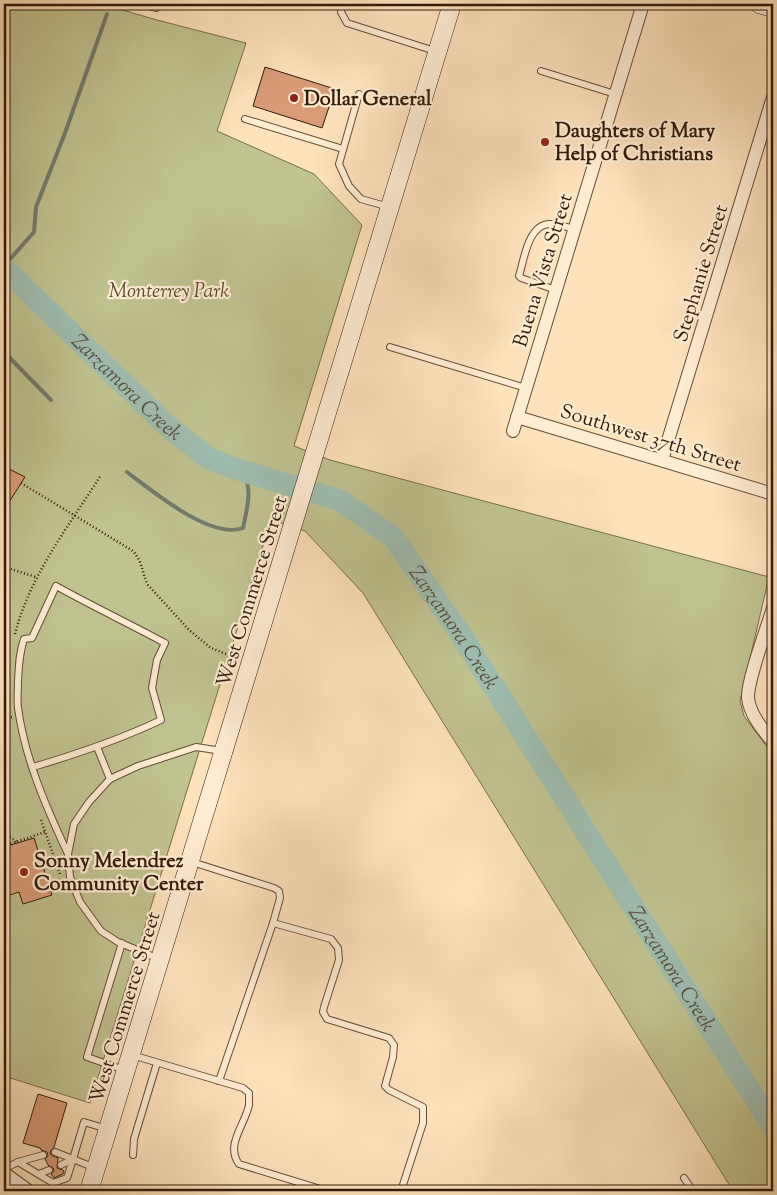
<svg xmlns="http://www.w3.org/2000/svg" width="777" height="1195" viewBox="0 0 777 1195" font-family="'Sorts Mill Goudy',serif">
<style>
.green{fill:#c0c390;stroke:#796e4c}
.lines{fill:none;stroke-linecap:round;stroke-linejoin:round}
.stream{stroke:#737c6e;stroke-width:4}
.river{stroke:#9fbeb1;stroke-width:22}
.building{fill:#d99c77;stroke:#321a09}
.service-casing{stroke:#654c36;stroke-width:8}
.minor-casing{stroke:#654c36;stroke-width:14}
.secondary-casing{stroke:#321a09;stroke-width:19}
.path{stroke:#321a09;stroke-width:2.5;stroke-dasharray:1 2.5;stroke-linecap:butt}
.service{stroke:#feecd3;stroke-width:6}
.minor{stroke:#feecd3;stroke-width:12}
.secondary{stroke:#feecd3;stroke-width:18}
.poi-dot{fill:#8f2418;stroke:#feecd3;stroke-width:2}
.labels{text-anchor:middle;stroke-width:4.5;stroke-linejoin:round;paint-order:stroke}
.poi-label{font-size:20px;font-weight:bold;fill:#321a09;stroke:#feecd3;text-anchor:start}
.street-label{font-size:20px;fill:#321a09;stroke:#feecd3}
.park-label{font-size:20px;font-style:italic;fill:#5d4d32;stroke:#feecd3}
.water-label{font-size:21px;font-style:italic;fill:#585344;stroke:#feecd3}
</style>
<rect width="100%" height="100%" fill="#fde2bc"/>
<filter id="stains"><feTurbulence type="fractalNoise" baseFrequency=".004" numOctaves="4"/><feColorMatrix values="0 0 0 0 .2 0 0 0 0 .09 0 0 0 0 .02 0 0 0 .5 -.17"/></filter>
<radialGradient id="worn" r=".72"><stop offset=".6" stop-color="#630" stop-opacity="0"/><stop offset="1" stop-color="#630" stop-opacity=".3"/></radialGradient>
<!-- green -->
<polygon class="green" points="4,4 102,4 157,20 246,43 217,131 314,174 362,225 294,446 330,460 769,577 740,701 744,716 773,755 773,1191 733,1191 363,593 305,531 271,520 90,1103 4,1076"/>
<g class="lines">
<!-- stream -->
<g class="stream">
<polyline points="4,266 34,232 36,207 65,133 107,14"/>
<polyline points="4,352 51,400"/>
<path d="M127 472C152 491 211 540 243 528 247 508 253 490 243 472"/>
</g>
<!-- river -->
<path class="river" id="s1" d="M4 268 166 425 208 458 233 468 339 500 393 537 461 635 773 1127"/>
</g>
<!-- building -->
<g class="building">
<polygon points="265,67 335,89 322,128 253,106"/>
<polygon points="7,468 25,477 4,510 4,473"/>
<polygon points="34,838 52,895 23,904 19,892 4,897 4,853 8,851 7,846"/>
<polygon points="38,1094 67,1103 54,1147 50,1152 51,1155 58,1158 57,1168 63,1170 64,1172 63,1174 54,1178 51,1174 54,1171 53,1168 48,1165 45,1159 48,1156 47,1152 41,1150 40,1148 23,1143"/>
</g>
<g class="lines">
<defs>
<g id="service">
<polyline points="141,4 156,8 157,4"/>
<polyline points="343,4 341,12 347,23 435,51"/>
<polyline points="541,71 615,94"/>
<polyline points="359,94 339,164 349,186 361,199 389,207"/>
<polyline points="245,119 343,149"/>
<path d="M556 290 521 278 519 276C524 260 528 224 550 224 558 224 567 227 574 229"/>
<polyline points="390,347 526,388"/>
<polyline points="97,747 110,779"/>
<path d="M33 767C77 754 119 740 161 720L152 688 157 660 165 643C128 623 92 606 56 586L32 638 24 639C19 654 19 665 18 681 18 690 17 699 18 708 25 759 46 807 68 854"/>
<polyline points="192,862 274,888 279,891 280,898 273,923 219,1081"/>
<polyline points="273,923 331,939 338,948 339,960 324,1007 323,1012 327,1019 389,1038 394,1045 393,1057 385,1086 389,1090 423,1107 423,1123 401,1191"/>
<polyline points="122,943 87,1057 124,1070"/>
<polyline points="159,959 118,942 101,931 80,902 70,877 68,854 74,824 89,802 110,779 138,766 196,747 222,751"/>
<path d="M132 1055 243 1088 249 1093C249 1097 249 1101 249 1105 245 1125 225 1145 239 1164L327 1191"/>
<polyline points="55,1152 73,1159"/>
<polyline points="133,1155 134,1139 157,1063"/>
<polyline points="18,1162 43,1155"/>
<polyline points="61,1165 73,1159"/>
<polyline points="95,1168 73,1159 84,1122 107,1129"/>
<polyline points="4,1169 18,1162 53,1183 50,1191"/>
<polyline points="39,1174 49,1170"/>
<polyline points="684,1178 693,1191"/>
<polyline points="53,1183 67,1178 73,1159"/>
</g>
<g id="minor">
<polyline points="517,417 773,494"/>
<polyline points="513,431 643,4"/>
<polyline points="662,460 773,97"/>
<path d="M773 608C767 628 747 681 748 698 750 715 763 730 773 742"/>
<polyline points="4,1173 29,1191"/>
</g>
<g id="secondary">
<polyline points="759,4 773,8"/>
<polyline points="89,1191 452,4"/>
</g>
</defs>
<!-- service casing -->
<use href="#service" class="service-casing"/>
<!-- minor casing -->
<use href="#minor" class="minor-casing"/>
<!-- secondary casing -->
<use href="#secondary" class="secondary-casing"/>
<!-- path -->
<g class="path">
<path d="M21 483 133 551C144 564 141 572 148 585L189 630 211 648 236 658"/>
<polyline points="4,567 36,577"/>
<path d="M15 634C30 575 69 526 101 475"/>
<polyline points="4,660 9,661"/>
<polyline points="4,719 12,717"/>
<polyline points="4,799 4,820"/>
<polyline points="41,820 60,874"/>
<polyline points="4,833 17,842"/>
<polyline points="4,846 45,832"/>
</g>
<!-- service -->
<use href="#service" class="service"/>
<!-- minor -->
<use href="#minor" class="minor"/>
<!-- secondary -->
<use href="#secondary" class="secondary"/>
</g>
<!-- markers -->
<g class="poi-dot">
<circle cx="294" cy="98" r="5"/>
<circle cx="545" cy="142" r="5"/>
<circle cx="24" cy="872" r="5"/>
</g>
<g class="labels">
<!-- poi labels -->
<g class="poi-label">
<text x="304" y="105">Dollar General</text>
<text x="555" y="137">Daughters of Mary<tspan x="555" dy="23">Help of Christians</tspan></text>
<text x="34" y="867">Sonny Melendrez<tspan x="34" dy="23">Community Center</tspan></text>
</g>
<!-- street labels -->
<g class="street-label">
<text transform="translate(542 270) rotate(-73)" y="7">Buena Vista Street</text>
<text transform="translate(700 273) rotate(-73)" y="7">Stephanie Street</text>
<text transform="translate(651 437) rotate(17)" y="7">Southwest 37th Street</text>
<text transform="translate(251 591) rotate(-73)" y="7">West Commerce Street</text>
<text transform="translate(124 1007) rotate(-73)" y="7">West Commerce Street</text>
</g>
<!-- park labels -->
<g class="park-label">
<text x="169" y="297">Monterrey Park</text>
</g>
<!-- water labels -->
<g class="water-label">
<text dy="7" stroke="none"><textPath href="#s1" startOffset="171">Zarzamora Creek</textPath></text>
<text dy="7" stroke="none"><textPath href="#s1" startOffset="591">Zarzamora Creek</textPath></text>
<text dy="7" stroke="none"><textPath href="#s1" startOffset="996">Zarzamora Creek</textPath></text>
</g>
</g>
<!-- margin -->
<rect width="777" height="1195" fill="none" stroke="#fde2bc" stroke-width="20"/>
<rect x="5" y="5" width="767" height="1185" fill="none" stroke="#321a09" stroke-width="2.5"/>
<rect x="10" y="10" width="757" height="1175" fill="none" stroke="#321a09"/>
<rect width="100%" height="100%" filter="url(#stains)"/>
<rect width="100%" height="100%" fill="url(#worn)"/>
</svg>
